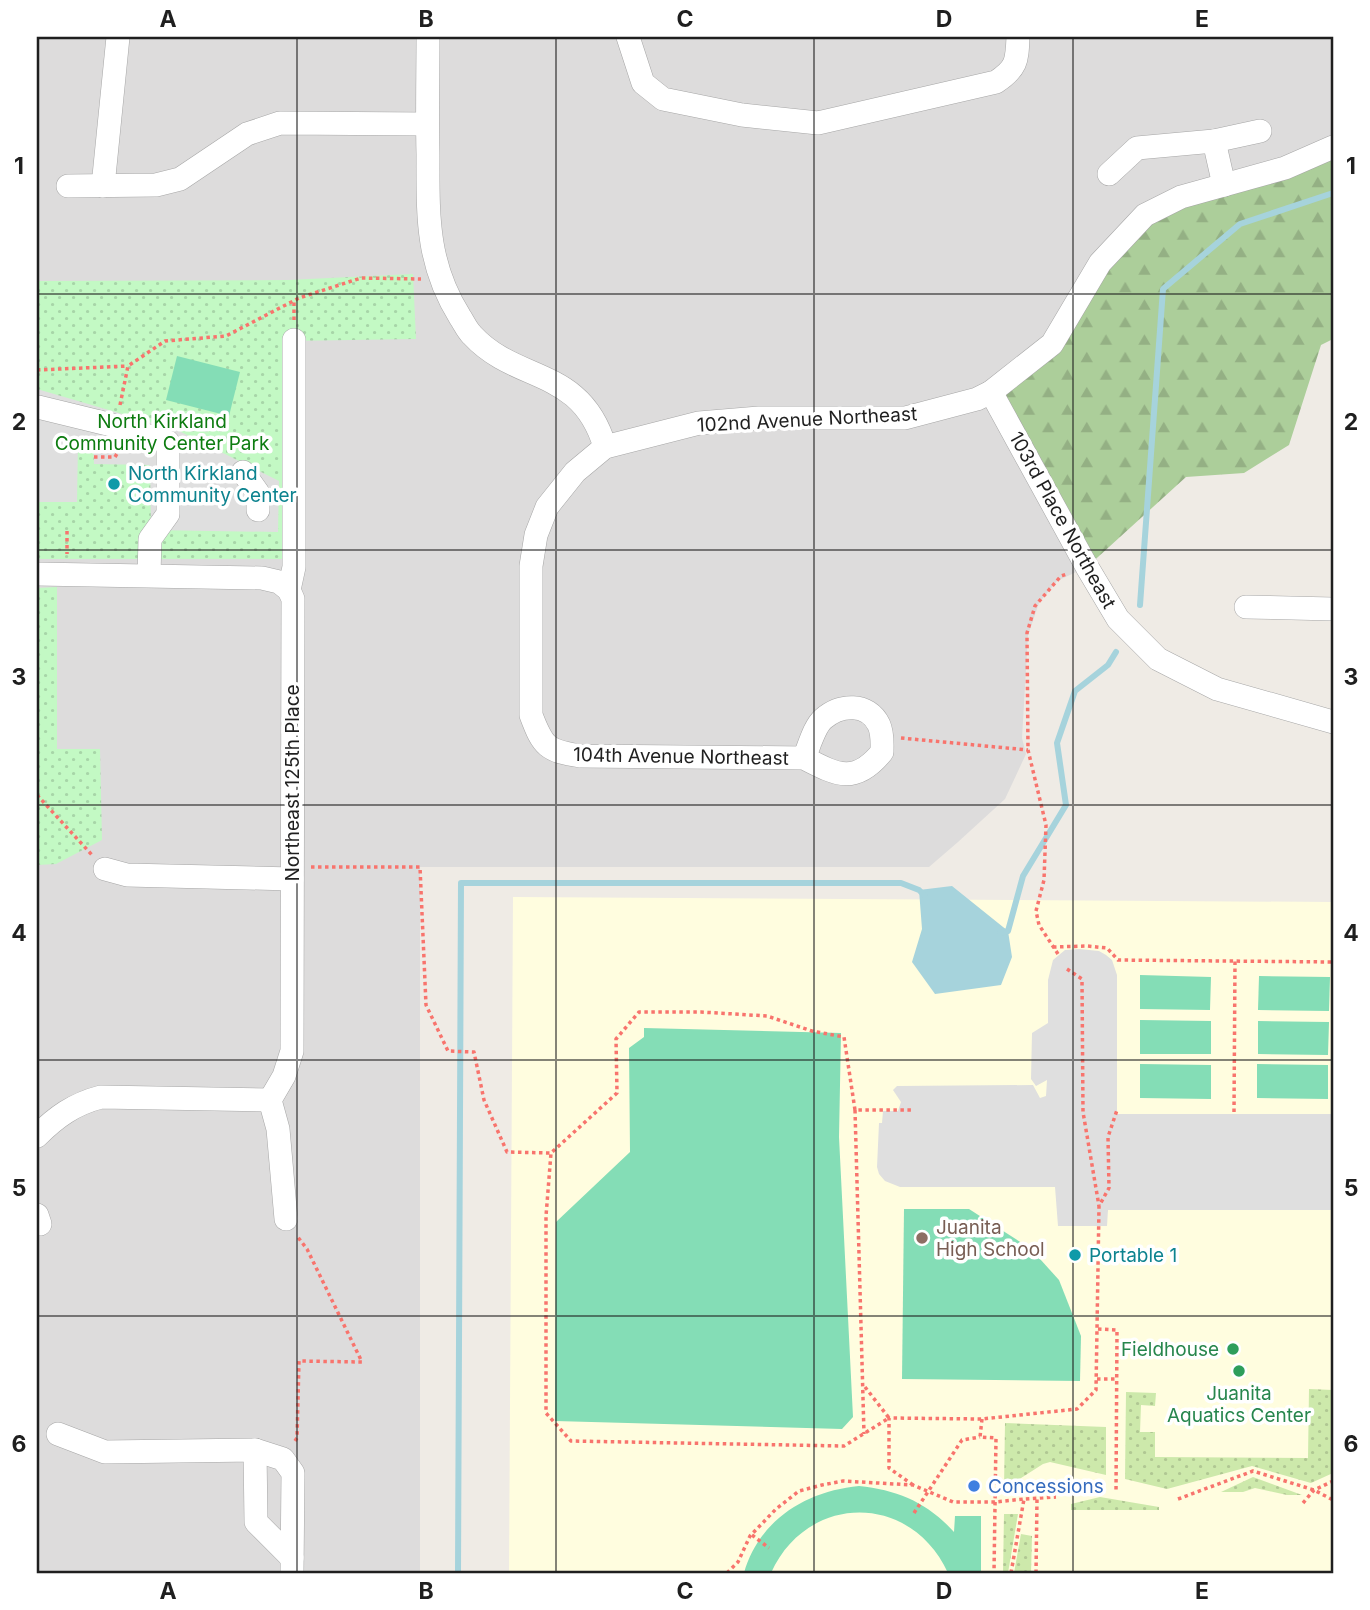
<svg xmlns="http://www.w3.org/2000/svg" width="1370" height="1610" viewBox="0 0 1370 1610" font-family="Inter,sans-serif">
<style>
.residential{fill:#dddcdc}
.education{fill:#fffddf}
.grass{fill:url(#grass-dots)}
.forest{fill:url(#forest-firs)}
.park{fill:url(#park-dots)}
.pitch{fill:#84ddb6}
.parking{fill:#dfdfdf}
.water{fill:#a6d3dc}
.lines{fill:none;stroke-linecap:round;stroke-linejoin:round}
.stream{stroke:#a6d3dc;stroke-width:6}
.minor-casing{stroke:#a6a6a6;stroke-width:24}
.path{stroke:#f8746d;stroke-width:3.5;stroke-dasharray:3.5 3.5;stroke-linecap:butt}
.minor{stroke:#fff;stroke-width:23}
.grid{fill:none;stroke:#1f1f1f;stroke-width:2;stroke-opacity:0.55}
.culture-dot{fill:#0f9aa8;stroke:#fff;stroke-width:2.5}
.education-dot{fill:#8d6e63;stroke:#fff;stroke-width:2.5}
.leisure-dot{fill:#2e9e5b;stroke:#fff;stroke-width:2.5}
.shop-dot{fill:#3f7fe0;stroke:#fff;stroke-width:2.5}
.labels{text-anchor:middle;stroke-width:7;stroke-linejoin:round;paint-order:stroke}
.street-label{font-size:19px;fill:#1f1f1f;stroke:#fff}
.park-label{font-size:19px;fill:#0d7c10;stroke:#fff}
.culture-label{font-size:19px;fill:#0d838f;stroke:#fff;text-anchor:start}
.education-label{font-size:19px;fill:#785e54;stroke:#fff;text-anchor:start}
.leisure-label{font-size:19px;fill:#27864d;stroke:#fff;text-anchor:end}
.shop-label{font-size:19px;fill:#366cbe;stroke:#fff;text-anchor:start}
.neatline{fill:none;stroke:#1f1f1f;stroke-width:2.5}
.grid-label{font-size:23px;text-anchor:middle;font-weight:bold;fill:#1f1f1f}
</style>
<defs>
<pattern id="grass-dots" width="8" height="8" patternUnits="userSpaceOnUse" patternTransform="scale(1.75)"><rect width="8" height="8" fill="#cde9ab"/><path d="M2 2h.1M6 6h.1" fill="none" stroke="#b0c793" stroke-width="1.8" stroke-linecap="round"/></pattern>
<pattern id="forest-firs" width="22" height="20" patternUnits="userSpaceOnUse" patternTransform="scale(1.75)"><rect width="22" height="20" fill="#acce9a"/><path d="M5 1l3.5 6h-7zM16 11l3.5 6h-7z" fill="#94b084"/></pattern>
<pattern id="park-dots" width="8" height="8" patternUnits="userSpaceOnUse" patternTransform="scale(1.75)"><rect width="8" height="8" fill="#c3f9c4"/><path d="M2 2h.1M6 6h.1" fill="none" stroke="#a7d5a8" stroke-width="1.8" stroke-linecap="round"/></pattern>
</defs>
<rect width="100%" height="100%" fill="#efebe5"/>
<!-- residential -->
<polygon class="residential" points="37,37 1333,37 1333,147 1087,567 1057,581 1039,603 1028,635 1022,738 1026,754 1005,799 958,842 929,867 420,867 420,1573 37,1573"/>
<!-- education -->
<polygon class="education" points="513,897 1333,902 1333,1573 509,1573"/>
<!-- grass -->
<g class="grass">
<polygon points="1309,1389 1333,1390 1333,1473 1311,1483 1252,1466 1167,1489 1125,1479 1126,1392 1156,1393 1155,1406 1141,1405 1140,1432 1155,1432 1155,1457 1308,1458"/>
<polygon points="1005,1423 1106,1427 1106,1475 1050,1462 1043,1464 1004,1489"/>
<polygon points="1253,1477 1302,1495 1287,1495 1255,1488 1243,1492 1221,1492"/>
<polygon points="1100,1497 1159,1507 1159,1510 1071,1510 1071,1504"/>
<polygon points="1004,1514 1018,1514 1008,1573 1003,1573"/>
<polygon points="1021,1534 1032,1536 1031,1573 1014,1573"/>
</g>
<!-- forest -->
<polygon class="forest" points="1333,147 1333,339 1321,345 1289,445 1244,473 1186,477 1087,567 991,392 1052,344 1145,215"/>
<!-- park -->
<g class="park">
<polygon points="413,274 416,339 286,341 288,559 37,559 37,281 288,280"/>
<polygon points="57,587 57,749 100,749 102,840 56,864 37,865 37,588"/>
</g>
<!-- pitch -->
<g class="pitch">
<polygon points="177,356 240,372 229,416 166,400"/>
<polygon points="1140,975 1211,977 1210,1010 1140,1009"/>
<polygon points="1259,976 1330,977 1329,1011 1258,1010"/>
<polygon points="1140,1020 1211,1021 1211,1054 1140,1054"/>
<polygon points="1258,1021 1329,1022 1328,1055 1258,1054"/>
<polygon points="644,1028 841,1033 839,1137 853,1417 842,1429 555,1421 556,1222 630,1152 629,1048 644,1037"/>
<polygon points="1140,1064 1211,1065 1211,1099 1140,1098"/>
<polygon points="1257,1064 1328,1065 1328,1099 1257,1098"/>
<polygon points="904,1209 969,1209 1031,1249 1059,1280 1081,1336 1080,1381 902,1379"/>
<path d="M859 1486C898 1490 928 1503 954 1532L955 1516H981V1573H948C911 1492 807 1493 771 1573H744C759 1520 806 1491 859 1486Z"/>
</g>
<!-- parking -->
<g class="parking">
<polygon points="37,389 177,430 279,481 278,532 151,530 150,465 94,464 93,443 78,443 77,502 37,502"/>
<polygon points="1079,949 1099,951 1106,955 1112,960 1117,975 1117,1114 1333,1114 1333,1210 1108,1210 1107,1226 1058,1226 1055,1187 900,1187 885,1181 879,1174 877,1167 879,1123 882,1123 883,1111 898,1111 901,1102 893,1090 897,1086 1033,1085 1040,1098 1046,1096 1047,1080 1036,1086 1031,1079 1032,1033 1048,1023 1048,980 1053,960 1065,950"/>
</g>
<!-- water -->
<polygon class="water" points="952,886 1008,931 1012,957 1001,985 935,994 912,962 922,929 919,890"/>
<g class="lines">
<!-- stream -->
<g class="stream">
<polyline points="1140,605 1163,289 1240,224 1333,193"/>
<polyline points="1000,933 1008,931 1023,876 1066,805 1057,743 1075,691 1108,665 1116,652"/>
<polyline points="458,1573 461,883 901,883 919,890 924,895"/>
</g>
<defs>
<g id="minor">
<path d="M428 37C428 76 427 115 428 154 428 215 426 263 460 317 464 323 467 330 472 335 517 384 581 366 605 447"/>
<path d="M628 37 643 83 663 99 742 115 818 123 996 82C1017 68 1017 61 1018 37"/>
<polyline points="1214,141 1260,131"/>
<polyline points="1109,174 1137,148 1214,141 1224,185"/>
<polyline points="68,186 156,185 180,179 247,134 280,123 427,124"/>
<polyline points="103,186 118,37"/>
<polyline points="991,392 1087,567 1118,619 1158,659 1217,689 1333,722"/>
<polyline points="38,407 120,427 168,442 168,514 150,539 149,575"/>
<polyline points="243,472 258,493 258,510"/>
<polyline points="37,574 262,578 279,582 289,590"/>
<polyline points="1246,607 1333,609"/>
<path d="M804 758C809 747 814 727 823 719 840 704 868 702 879 725 883 734 882 743 882 752 855 785 837 775 804 758L581 756C547 751 543 747 531 715V566L536 535 547 507 575 472 605 447 699 423 759 418H905L977 399 991 392 1052 344 1100 263 1145 215 1181 197 1285 168 1333 147"/>
<polyline points="105,869 127,875 292,879"/>
<path d="M37 1136C56 1117 74 1104 101 1097L270 1100"/>
<polyline points="37,1215 40,1224"/>
<polyline points="286,1219 278,1129 270,1100 284,1076 292,1051 293,599 289,590 294,567 294,340"/>
<polyline points="58,1434 105,1452 255,1450 283,1459 293,1473 292,1573"/>
<polyline points="255,1450 256,1522 292,1558"/>
</g>
</defs>
<!-- minor casing -->
<use href="#minor" class="minor-casing"/>
<!-- path -->
<g class="path">
<polyline points="294,320 294,301"/>
<polyline points="37,370 128,366"/>
<polyline points="120,405 128,366 165,341 226,336 299,298 361,278 421,279"/>
<polyline points="94,457 115,457 121,447"/>
<polyline points="67,531 67,554"/>
<polyline points="37,669 37,671"/>
<polyline points="901,738 1028,750"/>
<polyline points="37,795 92,855"/>
<polyline points="311,867 420,867 426,1005 448,1051 474,1052 484,1100 507,1152 551,1153"/>
<polyline points="1053,947 1087,946 1107,948 1118,960 1333,962"/>
<polyline points="1058,954 1039,925 1036,911 1044,880 1046,825 1028,750 1027,633 1035,606 1061,576 1067,574"/>
<polyline points="1067,969 1082,979 1083,1112 1099,1206"/>
<polyline points="855,1110 864,1434"/>
<polyline points="1234,1112 1235,961"/>
<polyline points="1098,1329 1117,1330 1116,1493"/>
<polyline points="1097,1379 1117,1379"/>
<polyline points="865,1387 889,1418 844,1446 571,1441 546,1413 546,1216 551,1153 617,1093 616,1039 639,1012 701,1012 767,1016 812,1031 844,1037 855,1110 912,1110"/>
<polyline points="982,1419 980,1437 996,1438 994,1573"/>
<polyline points="295,1441 297,1438 299,1361 362,1362 307,1249 297,1236"/>
<polyline points="913,1485 889,1468 889,1418 982,1419 1077,1409 1096,1390 1099,1206 1109,1188 1108,1137 1117,1110"/>
<polyline points="1178,1499 1253,1471 1314,1490 1333,1500"/>
<polyline points="1303,1503 1314,1490 1333,1481"/>
<polyline points="914,1513 962,1440 980,1437"/>
<polyline points="752,1535 769,1548"/>
<polyline points="727,1573 738,1562 750,1536 776,1509 799,1491 822,1485 843,1481 913,1485 953,1502 995,1502 1024,1499"/>
<polyline points="1011,1573 1024,1499 1056,1497"/>
<polyline points="1036,1573 1037,1499"/>
</g>
<!-- minor -->
<use href="#minor" class="minor"/>
</g>
<!-- grid -->
<path class="grid" d="M297 37V1573M556 37V1573M814 37V1573M1073 37V1573M37 294H1333M37 550H1333M37 805H1333M37 1060H1333M37 1316H1333"/>
<!-- markers -->
<g class="culture-dot">
<circle cx="114" cy="484" r="7"/>
<circle cx="1075" cy="1255" r="7"/>
</g>
<circle class="education-dot" cx="922" cy="1238" r="7"/>
<g class="leisure-dot">
<circle cx="1233" cy="1349" r="7"/>
<circle cx="1239" cy="1371" r="7"/>
</g>
<circle class="shop-dot" cx="974" cy="1486" r="7"/>
<g class="labels">
<!-- street labels -->
<g class="street-label">
<text transform="translate(807 419) rotate(-3)" y="7">102nd Avenue Northeast</text>
<text transform="translate(1063 520) rotate(61)" y="7">103rd Place Northeast</text>
<text transform="translate(681 756) rotate(1)" y="7">104th Avenue Northeast</text>
<text transform="translate(292 783) rotate(-90)" y="7">Northeast 125th Place</text>
</g>
<!-- park labels -->
<g class="park-label">
<text x="162" y="428">North Kirkland<tspan x="162" dy="22">Community Center Park</tspan></text>
</g>
<!-- culture labels -->
<g class="culture-label">
<text x="128" y="480">North Kirkland<tspan x="128" dy="22">Community Center</tspan></text>
<text x="1089" y="1262">Portable 1</text>
</g>
<!-- education labels -->
<g class="education-label">
<text x="936" y="1234">Juanita<tspan x="936" dy="22">High School</tspan></text>
</g>
<!-- leisure labels -->
<g class="leisure-label">
<text x="1219" y="1356">Fieldhouse</text>
<text x="1239" y="1400" text-anchor="middle">Juanita<tspan x="1239" dy="22">Aquatics Center</tspan></text>
</g>
<!-- shop labels -->
<g class="shop-label">
<text x="988" y="1493">Concessions</text>
</g>
</g>
<!-- border -->
<rect width="1370" height="1610" fill="none" stroke="#ffffff" stroke-width="77"/>
<rect x="38" y="38" width="1294" height="1534" class="neatline"/>
<g class="grid-label">
<text x="168" y="27">A</text>
<text x="426" y="27">B</text>
<text x="685" y="27">C</text>
<text x="944" y="27">D</text>
<text x="1202" y="27">E</text>
<text x="19" y="174">1</text>
<text x="1351" y="174">1</text>
<text x="19" y="430">2</text>
<text x="1351" y="430">2</text>
<text x="19" y="685">3</text>
<text x="1351" y="685">3</text>
<text x="19" y="941">4</text>
<text x="1351" y="941">4</text>
<text x="19" y="1196">5</text>
<text x="1351" y="1196">5</text>
<text x="19" y="1452">6</text>
<text x="1351" y="1452">6</text>
<text x="168" y="1599">A</text>
<text x="426" y="1599">B</text>
<text x="685" y="1599">C</text>
<text x="944" y="1599">D</text>
<text x="1202" y="1599">E</text>
</g>
</svg>
